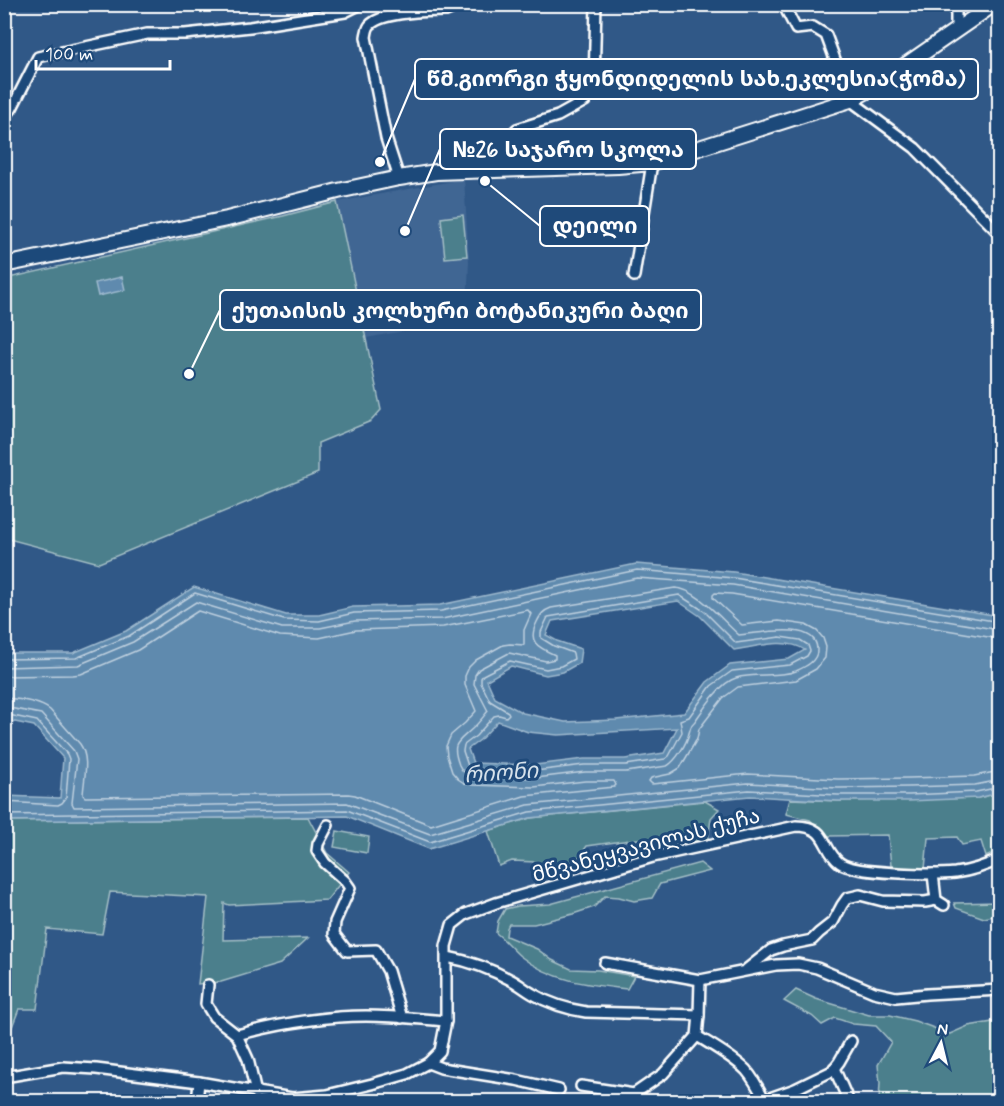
<svg xmlns="http://www.w3.org/2000/svg" width="1004" height="1106" viewBox="0 0 1004 1106" font-family="Mynerve,'Noto Sans Georgian',sans-serif">
<style>
.built{fill:#416693}
.green{fill:#4b7f8c;stroke:#a5bfc6;stroke-width:1.5}
.water{fill:#5e8aae;stroke:#9eb9ce;stroke-width:1.5;fill-rule:evenodd}
.lines{fill:none;stroke-linecap:round;stroke-linejoin:round}
.shore{stroke:#bfd0df;stroke-width:1.5}
.street-casing{stroke:#fff;stroke-width:14}
.secondary-casing{stroke:#fff;stroke-width:18}
.street{stroke:#1f4a7a;stroke-width:9}
.secondary{stroke:#1f4a7a;stroke-width:14}
.labels{text-anchor:middle;stroke-width:6;stroke-linejoin:round;paint-order:stroke}
.street-label{font-size:21px;fill:#fff;stroke:#1f4a7a}
.water-label{font-size:22px;font-style:italic;fill:#d7e2eb;stroke:#1f4a7a}
.leader{fill:none;stroke:#fff;stroke-width:2}
.callout-dot{fill:#fff;stroke:#1f4a7a;stroke-width:2}
.callout{fill:#1f4a7a;stroke:#fff;stroke-width:2}
.callout-label{font-size:22px;text-anchor:middle;font-weight:bold;fill:#fff}
</style>
<rect width="100%" height="100%" fill="#305887"/>
<filter id="ink" filterUnits="userSpaceOnUse"><feTurbulence type="fractalNoise" baseFrequency=".0167" numOctaves="2"/><feDisplacementMap in="SourceGraphic" scale="12" xChannelSelector="R" yChannelSelector="G"/><feConvolveMatrix kernelMatrix="1 2 1 2 8 2 1 2 1" color-interpolation-filters="sRGB"/></filter>
<g filter="url(#ink)">
<!-- built -->
<polygon class="built" points="464,179 469,261 467,305 420,328 366,338 337,202"/>
<!-- green -->
<g class="green">
<polygon points="337,202 381,410 371,421 318,443 318,473 99,563 5,538 4,279 283,216"/>
<polygon points="463,215 467,256 445,258 441,218"/>
<polygon points="999,793 999,850 986,857 981,841 962,845 957,837 928,838 925,869 891,866 888,835 828,836 810,820 786,814 790,799 838,801 978,798"/>
<polygon points="705,801 719,809 711,818 708,840 677,843 637,839 587,846 576,861 548,867 536,862 512,861 499,866 488,831 530,818"/>
<polygon points="308,817 327,853 349,872 327,900 229,905 224,903 223,940 308,938 280,964 221,982 198,984 208,897 110,892 102,934 47,929 37,1009 19,1009 12,1027 5,1029 4,821"/>
<polygon points="337,831 369,837 367,853 334,847"/>
<path d="M700 863 710 871 660 884 652 898 634 901 619 897 605 896 594 907 573 914 534 924H509L507 928 506 936 537 949 552 960 571 969 598 970 634 976 627 989C589 985 551 981 520 956 512 949 505 940 496 933L498 921 505 909 518 906 550 904Z"/>
<polygon points="999,902 999,915 984,918 956,908 954,903"/>
<polygon points="796,990 816,999 869,1015 890,1015 915,1021 950,1034 968,1026 999,1021 999,1101 879,1101 880,1083 878,1065 891,1042 876,1026 853,1024 835,1018 822,1025 812,1016 784,1001"/>
</g>
<!-- water -->
<g class="water">
<polygon points="122,277 125,290 98,296 95,283"/>
<path d="M636 564 734 572 999 616V793L978 798 909 801H838L750 796 530 818 429 849 347 816 5 821V796L60 798 63 758 34 726 5 720V653H73L126 631 194 587 286 615H319L353 607 440 605ZM678 601 700 616 734 650C756 647 786 637 805 650L789 659 730 665 707 682 684 713 616 720 565 722 523 713 495 698 487 680 511 666 546 675 563 672 579 663 581 649 557 641 546 635 552 621ZM498 721 528 732 558 735 677 728 664 753 625 759H584L535 765 473 763 468 749 480 740Z"/>
</g>
<g class="lines">
<!-- shore -->
<g class="shore">
<path d="M675 588C696 588 723 621 739 635 756 634 816 620 817 649 818 661 805 667 796 671 779 678 753 672 736 678 721 682 704 708 695 721 690 725 691 727 689 733 687 743 676 761 667 766L626 772H585L536 778 473 776C466 775 462 772 459 765 451 743 457 743 472 729 478 724 483 717 488 711L474 684 475 675 479 669 509 653 546 661 555 659V655C537 647 527 642 537 622 541 614 543 611 551 608Z"/>
<polygon points="679,595 704,611 736,643 780,637 800,640 808,645 810,651 807,656 790,665 732,671 711,686 689,717 680,720 682,732 669,756 665,759 626,765 584,765 535,771 473,769 468,766 463,751 464,745 476,736 494,716 499,715 506,717 509,714 508,712 490,701 481,683 481,678 483,675 510,661 546,669 561,666 574,659 573,653 554,646 541,638 541,632 548,617"/>
<polyline points="1000,639 732,594 715,593 713,595 713,598 742,625 779,621 806,625 817,631 823,638 826,647 825,658 816,669 796,680 738,687 723,698 699,729 697,739 680,768 670,774 651,778 649,781 652,784 748,774 838,779 909,778 974,776 1000,771"/>
<polyline points="4,659 76,658 129,636 195,593 284,620 319,621 354,613 441,611 637,570 734,578 1000,622"/>
<polyline points="4,667 78,665 133,642 196,602 282,628 320,628 355,621 442,619 637,578 733,585 1000,630"/>
<path d="M4 676 73 675 81 674 138 650 198 611 280 636 319 638 356 630 443 627 528 610 531 614 524 630V645L510 644 503 645 476 660 469 667 465 676V685L476 711 465 723 451 735 446 746 447 756 452 772 458 779 464 783 473 785 534 787 585 781H614L616 785 614 787 524 796 431 825 355 795 348 794 85 797 83 795C84 778 90 758 80 744L50 710C39 701 19 699 4 698"/>
<polyline points="4,707 41,714 74,751 77,759 72,803 74,807 347,803 430,834 528,805 748,783 838,788 909,787 975,785 1000,780"/>
<polyline points="4,714 37,721 67,754 69,759 66,798 62,803 58,805 4,802"/>
<polyline points="4,815 347,810 430,842 529,812 749,790 838,795 909,795 976,792 1000,787"/>
</g>
<defs>
<g id="street">
<polyline points="783,4 796,29 813,27 826,35 850,100 915,148 1000,234"/>
<polyline points="956,31 956,12 959,4"/>
<polyline points="4,119 12,108 38,57 147,34 185,34 250,27 345,12 361,4"/>
<polyline points="495,169 508,138 517,129 558,116 585,101 594,84 596,4"/>
<path d="M399 178 386 138 366 37C367 32 367 27 371 24 384 12 429 11 446 11L451 9"/>
<polyline points="634,276 652,163"/>
<polyline points="328,825 318,844 317,851 325,863 345,881 350,888 335,922 334,934 347,951 376,950 388,971 402,1018"/>
<polyline points="933,874 936,900 944,905"/>
<path d="M447 957C469 961 493 970 513 981 520 985 526 990 533 994 550 1004 567 1009 586 1012L699 1015"/>
<polyline points="605,963 700,980 776,965 798,964 817,968 874,992 896,997 927,994 1000,990"/>
<polyline points="747,969 771,950 783,946 812,940 819,933 833,922 842,905 847,898 860,895 883,901 925,902 936,900"/>
<polyline points="208,985 206,1004 214,1017 237,1035 248,1059 256,1093"/>
<path d="M237 1035C279 1024 323 1016 366 1016 393 1016 419 1019 446 1021"/>
<path d="M697 1036C713 1046 732 1056 746 1070 753 1078 759 1089 764 1099"/>
<polyline points="428,1063 441,1068 516,1080 559,1090"/>
<polyline points="834,1068 849,1102"/>
<path d="M4 1077 63 1067 96 1069 199 1082 292 1098 327 1095 372 1084 407 1074 428 1063 440 1051 446 1021V946L452 925 466 914 496 903 653 857 796 826C829 826 821 849 840 863 855 874 935 875 955 873 970 871 986 866 1000 859"/>
<polyline points="581,1086 634,1094"/>
<polyline points="197,1102 199,1082"/>
<polyline points="631,1102 634,1094 663,1074 697,1036 699,1015 700,980"/>
<polyline points="758,1102 795,1089 832,1071 839,1062 851,1041"/>
</g>
<polyline id="secondary" points="4,265 227,219 338,191 399,178 436,172 618,166 652,163 850,100 871,89 994,4"/>
</defs>
<!-- street casing -->
<use href="#street" class="street-casing"/>
<!-- secondary casing -->
<use href="#secondary" class="secondary-casing"/>
<!-- street -->
<use href="#street" class="street"/>
<!-- secondary -->
<use href="#secondary" class="secondary"/>
</g>
</g>
<g class="labels">
<!-- street labels -->
<g class="street-label">
<text transform="translate(646 845) rotate(-15)" y="7">მწვანეყვავილას ქუჩა</text>
</g>
<!-- water labels -->
<g class="water-label">
<text transform="translate(501 772) rotate(-4)" y="8">რიონი</text>
</g>
</g>
<!-- callouts -->
<path class="leader" d="M380 162L415 79M405 231L440 149M485 181L540 226M189 374L220 310"/>
<g class="callout-dot">
<circle cx="380" cy="162" r="6"/>
<circle cx="405" cy="231" r="6"/>
<circle cx="485" cy="181" r="6"/>
<circle cx="189" cy="374" r="6"/>
</g>
<g class="callout">
<rect x="415" y="59" width="563" height="40" rx="6"/>
<rect x="440" y="129" width="256" height="40" rx="6"/>
<rect x="540" y="206" width="109" height="40" rx="6"/>
<rect x="220" y="290" width="481" height="40" rx="6"/>
</g>
<g class="callout-label">
<text x="696" y="86">წმ.გიორგი ჭყონდიდელის სახ.ეკლესია(ჭომა)</text>
<text x="568" y="157">№26 საჯარო სკოლა</text>
<text x="595" y="233">დეილი</text>
<text x="460" y="318">ქუთაისის კოლხური ბოტანიკური ბაღი</text>
</g>
<!-- margin -->
<rect width="1004" height="1106" fill="none" stroke="#1f4a7a" stroke-width="24"/>
<rect x="12" y="12" width="980" height="1082" fill="none" stroke="#fff" stroke-width="2" filter="url(#ink)"/>
<!-- north arrow -->
<g transform="translate(941 1043) rotate(7)" stroke="#1f4a7a" stroke-width="4.5" paint-order="stroke">
<path d="M0-4.5L10 22L0 15L-10 22Z" fill="#ffffff"/>
<text y="-9" font-size="16" font-weight="bold" text-anchor="middle" fill="#ffffff">N</text>
</g>
<!-- scale -->
<path d="M36 60v9h134v-9" fill="none" stroke="#ffffff" stroke-width="3"/>
<text x="45" y="60" font-size="18" fill="#ffffff" stroke="#1f4a7a" stroke-width="4.5" paint-order="stroke">100 m</text>
</svg>
